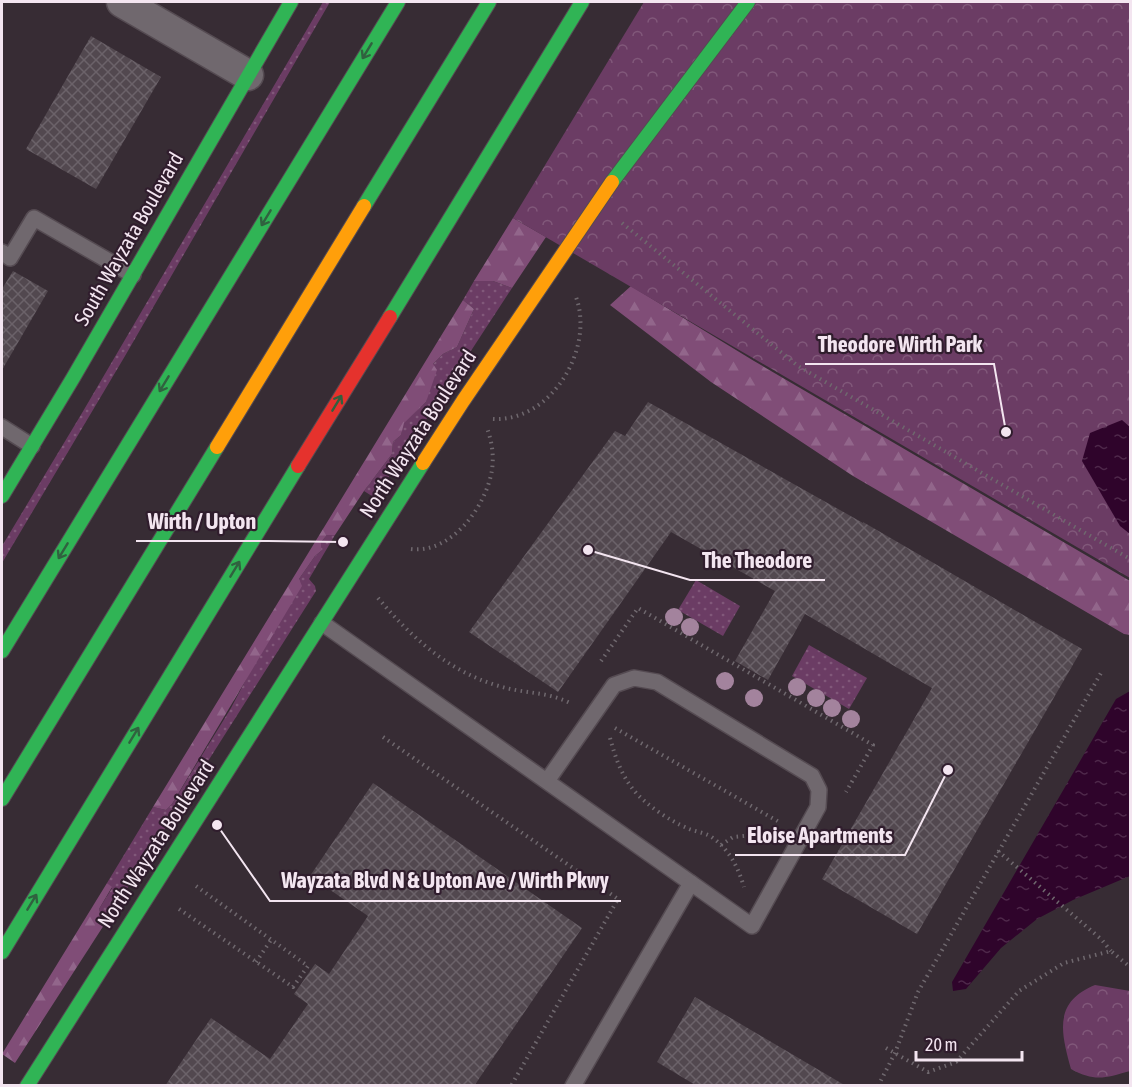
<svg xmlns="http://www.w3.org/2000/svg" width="1132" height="1087" viewBox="0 0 1132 1087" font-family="'Asap Condensed',sans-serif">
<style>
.grass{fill:url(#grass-dots)}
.forest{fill:url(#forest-firs)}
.park{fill:url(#park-crowns)}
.water{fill:url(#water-ripples)}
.building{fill:url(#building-cross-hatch)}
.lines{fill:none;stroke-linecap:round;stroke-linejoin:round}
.lane-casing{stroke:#554b52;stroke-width:18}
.street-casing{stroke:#554b52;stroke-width:33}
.fast-casing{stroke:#554b52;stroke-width:16}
.slow-casing{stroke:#554b52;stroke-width:16}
.jam-casing{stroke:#554b52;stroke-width:16}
.path{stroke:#6f686e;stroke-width:4;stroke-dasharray:1.5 4.5;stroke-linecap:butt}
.lane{stroke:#70686e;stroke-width:15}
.street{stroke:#70686e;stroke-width:30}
.fast{stroke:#30b455;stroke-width:14}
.slow{stroke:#ff9f0a;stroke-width:14}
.jam{stroke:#e5322d;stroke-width:14}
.tree{fill:#a3839d}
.oneway{stroke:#30613f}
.labels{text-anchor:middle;stroke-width:4.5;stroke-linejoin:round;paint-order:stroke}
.street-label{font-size:21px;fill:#f3e5f0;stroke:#301d2d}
.leader{fill:none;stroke:#f3e5f0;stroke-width:2}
.callout-dot{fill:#f3e5f0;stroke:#301d2d;stroke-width:2}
.callout-label{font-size:22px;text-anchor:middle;font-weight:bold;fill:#f3e5f0;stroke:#301d2d;stroke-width:4.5;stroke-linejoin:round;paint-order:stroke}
</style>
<defs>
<pattern id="grass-dots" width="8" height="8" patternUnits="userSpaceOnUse" patternTransform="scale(1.5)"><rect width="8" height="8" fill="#6b3c64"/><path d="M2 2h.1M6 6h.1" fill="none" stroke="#81587a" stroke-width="1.8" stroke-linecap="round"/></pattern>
<pattern id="forest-firs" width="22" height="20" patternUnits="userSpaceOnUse" patternTransform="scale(1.5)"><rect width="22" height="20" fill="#804d77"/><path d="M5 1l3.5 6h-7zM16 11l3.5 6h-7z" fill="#92668b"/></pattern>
<pattern id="park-crowns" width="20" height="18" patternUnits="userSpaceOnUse" patternTransform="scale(1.5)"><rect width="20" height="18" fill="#6b3c64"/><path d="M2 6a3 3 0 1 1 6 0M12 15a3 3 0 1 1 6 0" fill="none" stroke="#81587a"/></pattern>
<pattern id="water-ripples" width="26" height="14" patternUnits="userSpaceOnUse" patternTransform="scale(1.5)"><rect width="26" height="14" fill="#2f042b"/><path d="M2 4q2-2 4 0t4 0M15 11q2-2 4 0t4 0" fill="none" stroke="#4e284a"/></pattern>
<pattern id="building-cross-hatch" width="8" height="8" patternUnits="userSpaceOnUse" patternTransform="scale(1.5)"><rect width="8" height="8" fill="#52484f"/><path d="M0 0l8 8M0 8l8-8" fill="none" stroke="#6b6269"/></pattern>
</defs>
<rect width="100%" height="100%" fill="#372c34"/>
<!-- grass -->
<g class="grass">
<polygon points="323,2 330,2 125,356 2,563 2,546 82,413"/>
<polygon points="474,281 493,281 512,288 375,498 364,491 392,454 393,442 401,435 403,423 426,402 433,364 443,354 457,347 474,309 463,300"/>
<polygon points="327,535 335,535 309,579 315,586 316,591 104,925 99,909 112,888 107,883 153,807 166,810 172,804 231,708 299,579 315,556 321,551 321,542"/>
<polygon points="696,580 740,606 723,636 678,610"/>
<polygon points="809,645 867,678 849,709 792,676"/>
</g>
<!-- forest -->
<g class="forest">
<polygon points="513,218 546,237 512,288 493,281 474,281"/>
<polygon points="631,286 754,361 1130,581 1130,635 1124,634 853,476 711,382 610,305"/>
<polygon points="463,300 474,309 457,347 443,354 433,364 437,370 426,402 404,423 401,435 393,442 392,454 364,491 335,535 327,535 321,542 321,551 315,556 299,579 302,586 172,804 166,810 153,807"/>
<polygon points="107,883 112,887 99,909 104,925 15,1063 2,1054"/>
</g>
<!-- park -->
<g class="park">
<polygon points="644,2 1130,2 1130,578 513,218"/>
<path d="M1095 985 1130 991V1071C1105 1078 1095 1082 1071 1069 1061 1033 1053 1002 1095 985Z"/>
</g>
<!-- water -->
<g class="water">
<polygon points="1122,420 1130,427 1130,534 1120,526 1082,461 1090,433"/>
<polygon points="1130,691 1130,876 1073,900 1037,919 1001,948 966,989 953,991 952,982 1116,699"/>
</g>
<!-- building -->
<g class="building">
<polygon points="91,36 161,77 96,189 26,149"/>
<polygon points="13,271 48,291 2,370 2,289"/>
<polygon points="648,402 863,523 863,522 1082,649 917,934 822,879 932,688 805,614 768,680 735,661 775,591 671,532 558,692 469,632 615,431 625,436"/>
<polygon points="373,783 582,928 474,1086 165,1086 211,1018 270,1059 308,1004 294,994 315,964 329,974 368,916 310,876"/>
<polygon points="695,997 846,1086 697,1086 657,1062"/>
</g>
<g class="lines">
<defs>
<g id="lane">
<polyline points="2,252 10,258 34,218 133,275"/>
<polyline points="2,427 32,446"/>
<polyline points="322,623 752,926 818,807 819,790 812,776 657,682 634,678 614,685 547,781"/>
<polyline points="573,1086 691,883"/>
</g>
<polyline id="street" points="122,2 248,75"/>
<g id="fast">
<polyline points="612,182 748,2"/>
<polyline points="364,206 489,2"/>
<polyline points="390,317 582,2"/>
<polyline points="2,496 73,378 291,2"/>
<polyline points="2,651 398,2"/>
<polyline points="2,799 217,447"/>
<polyline points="2,952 298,466"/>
<polyline points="27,1086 423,463"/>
</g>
<g id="slow">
<polyline points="217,447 364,206"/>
<polyline points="423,463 463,401 612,182"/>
</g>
<polyline id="jam" points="298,466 390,317"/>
</defs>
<!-- lane casing -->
<use href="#lane" class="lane-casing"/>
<!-- street casing -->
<use href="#street" class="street-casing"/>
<!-- fast casing -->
<use href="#fast" class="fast-casing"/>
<!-- slow casing -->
<use href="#slow" class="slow-casing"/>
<!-- jam casing -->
<use href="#jam" class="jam-casing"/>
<!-- path -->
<g class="path">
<polyline points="622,223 798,366 1130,559"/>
<path d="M493 419C551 422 595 349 576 297"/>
<path d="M411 549C451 554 486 507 492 470 494 455 492 442 487 428"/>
<path d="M378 598C411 637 449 672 499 686 524 694 546 691 570 703"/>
<polyline points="601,661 638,608 873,745 846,792"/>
<polyline points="615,728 781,823"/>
<polyline points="383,737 618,899 511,1086"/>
<path d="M610 738C615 756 620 772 632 788 643 803 670 821 687 828 695 832 705 832 713 838 730 851 738 867 744 887"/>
<polyline points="721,845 733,837 775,833"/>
<polyline points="998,851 1101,939 1111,951"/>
<polyline points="179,909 293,987 308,966 196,886"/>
<polyline points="256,962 271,940"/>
<polyline points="886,1048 928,1072 956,1062 1019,991 1064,963 1111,951 1130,967"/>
<polyline points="878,1086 895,1053 918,992 1101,673"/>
</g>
<!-- lane -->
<use href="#lane" class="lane"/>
<!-- street -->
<use href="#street" class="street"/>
<!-- fast -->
<use href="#fast" class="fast"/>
<!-- slow -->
<use href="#slow" class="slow"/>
<!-- jam -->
<use href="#jam" class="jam"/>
</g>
<!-- trees -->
<g class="tree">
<circle cx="674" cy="617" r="9"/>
<circle cx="690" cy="627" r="9"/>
<circle cx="725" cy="681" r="9"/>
<circle cx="797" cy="687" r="9"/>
<circle cx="754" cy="698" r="9"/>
<circle cx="816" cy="698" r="9"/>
<circle cx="832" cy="708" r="9"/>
<circle cx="851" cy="719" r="9"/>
</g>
<!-- one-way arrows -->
<defs><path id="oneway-shaft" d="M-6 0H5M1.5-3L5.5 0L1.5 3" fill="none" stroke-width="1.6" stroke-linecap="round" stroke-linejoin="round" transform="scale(1.5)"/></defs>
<g class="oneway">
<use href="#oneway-shaft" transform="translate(367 51) rotate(121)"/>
<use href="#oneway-shaft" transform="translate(266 218) rotate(121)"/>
<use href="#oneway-shaft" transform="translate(164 384) rotate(121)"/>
<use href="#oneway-shaft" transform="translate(337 403) rotate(-59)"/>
<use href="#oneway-shaft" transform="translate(63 551) rotate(121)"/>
<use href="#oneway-shaft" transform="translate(235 569) rotate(-59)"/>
<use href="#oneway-shaft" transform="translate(134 735) rotate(-59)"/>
<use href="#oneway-shaft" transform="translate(32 902) rotate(-59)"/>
</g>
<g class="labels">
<!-- street labels -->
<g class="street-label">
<text transform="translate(129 239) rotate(-60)" y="7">South Wayzata Boulevard</text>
<text transform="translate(418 434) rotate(-57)" y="7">North Wayzata Boulevard</text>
<text transform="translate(156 844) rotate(-57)" y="7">North Wayzata Boulevard</text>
</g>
</g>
<!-- callouts -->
<path class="leader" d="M1006 432L994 364H805M343 542L268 541H136M588 550L690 580H825M948 770L905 855H735M217 825L270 901H621"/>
<g class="callout-dot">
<circle cx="1006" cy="432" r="6"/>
<circle cx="343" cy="542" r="6"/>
<circle cx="588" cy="550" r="6"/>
<circle cx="948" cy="770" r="6"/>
<circle cx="217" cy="825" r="6"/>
</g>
<g class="callout-label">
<text x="900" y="352">Theodore Wirth Park</text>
<text x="202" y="529">Wirth / Upton</text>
<text x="757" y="568">The Theodore</text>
<text x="820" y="843">Eloise Apartments</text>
<text x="445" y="888">Wayzata Blvd N &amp; Upton Ave / Wirth Pkwy</text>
</g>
<!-- border -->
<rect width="1132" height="1087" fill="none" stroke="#f3e5f0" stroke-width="6"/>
<!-- scale -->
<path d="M916 1051v9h106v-9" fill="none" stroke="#f3e5f0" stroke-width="3"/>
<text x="925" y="1051" font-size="18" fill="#f3e5f0" stroke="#301d2d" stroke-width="4.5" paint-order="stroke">20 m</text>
</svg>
